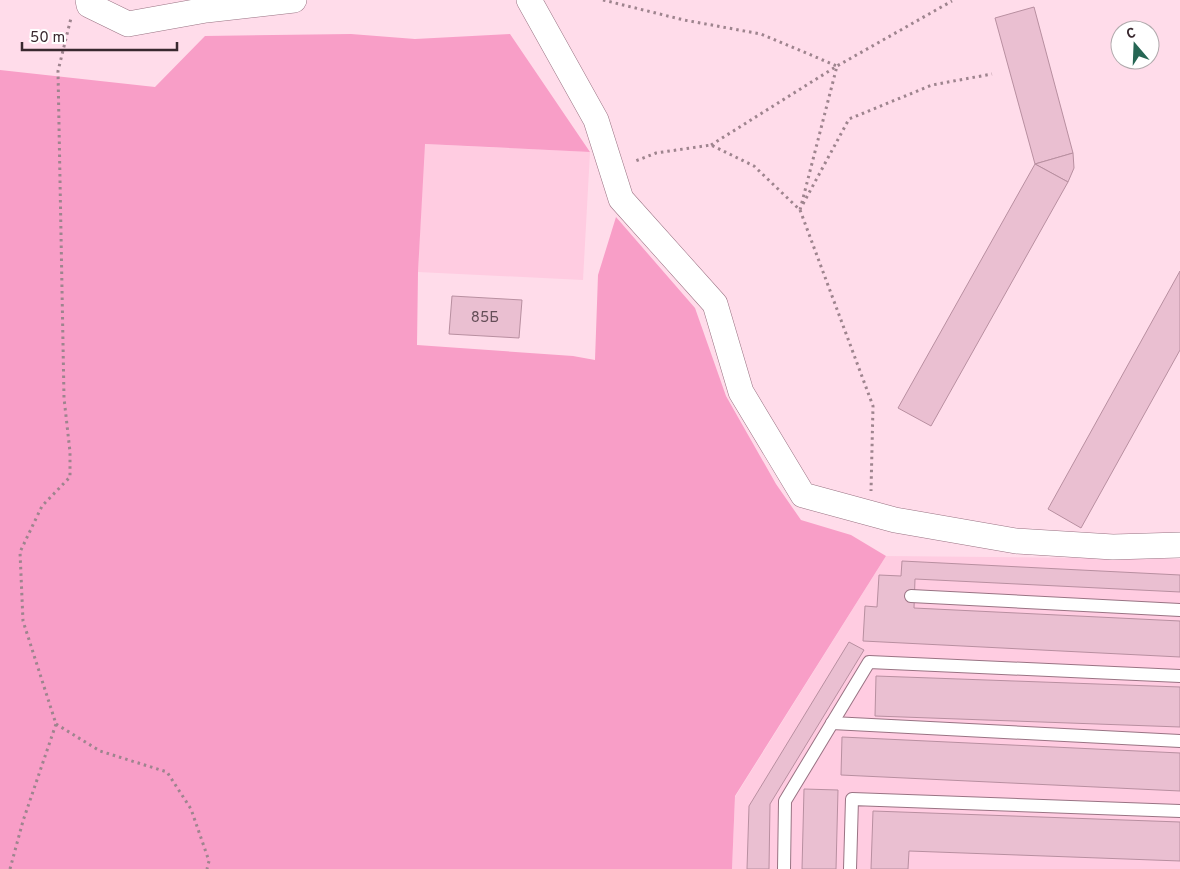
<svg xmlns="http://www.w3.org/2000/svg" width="1180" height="869" viewBox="0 0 1180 869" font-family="Overpass,sans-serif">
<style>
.built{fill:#ffcce1}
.green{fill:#f89ec7}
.building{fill:#eabfd1;stroke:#b88fa0}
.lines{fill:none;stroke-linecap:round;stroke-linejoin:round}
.service-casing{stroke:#997383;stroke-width:14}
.minor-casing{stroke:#997383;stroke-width:26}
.path{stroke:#9e848e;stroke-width:3;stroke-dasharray:2.5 4;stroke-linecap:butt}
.service{stroke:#fff;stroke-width:12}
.minor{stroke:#fff;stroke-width:25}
.labels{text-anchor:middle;stroke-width:5;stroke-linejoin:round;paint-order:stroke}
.number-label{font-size:15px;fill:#654e58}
</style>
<rect width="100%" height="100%" fill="#ffdcea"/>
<!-- built -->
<g class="built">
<polygon points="424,144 590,152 583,280 418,272"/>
<polygon points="886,556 1180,559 1180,869 732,869 735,797"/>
</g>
<!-- green -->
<polygon class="green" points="351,34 415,39 510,34 590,152 425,144 418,272 417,345 573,356 595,360 598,275 616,217 695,308 726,396 776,484 801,520 851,535 886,556 735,796 732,869 0,869 0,70 155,87 205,36"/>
<!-- building -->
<g class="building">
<polygon points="1034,7 1073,153 1035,164 995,18"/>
<polygon points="1073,153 1074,168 1068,182 1035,164"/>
<polygon points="1035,164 1068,182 931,426 898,408"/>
<polygon points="1180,271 1180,350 1081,528 1048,509"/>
<polygon points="452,296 522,300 519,338 449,334"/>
<polygon points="902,561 1180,575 1180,592 915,579 914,608 1180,621 1180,657 863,641 865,606 877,607 879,575 901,576"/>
<polygon points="849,642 864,650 770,804 769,869 747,869 749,806"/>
<polygon points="876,676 1180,687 1180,727 875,716"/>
<polygon points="842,737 1180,753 1180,791 841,775"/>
<polygon points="804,789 838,790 836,869 802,869"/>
<polygon points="873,811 1180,822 1180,861 909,851 908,869 871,869"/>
</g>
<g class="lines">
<defs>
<g id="service">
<polyline points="911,596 1180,610"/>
<polyline points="832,723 1180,741"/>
<polyline points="784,869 785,801 869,662 1180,676"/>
<polyline points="850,869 852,799 1180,811"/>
</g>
<g id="minor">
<polyline points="88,0 89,5 128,24 206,10 294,0"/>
<polyline points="529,0 596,120 621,199 715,304 741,392 803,495 895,520 1016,541 1113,547 1180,545"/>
</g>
</defs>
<!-- service casing -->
<use href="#service" class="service-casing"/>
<!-- minor casing -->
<use href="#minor" class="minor-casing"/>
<!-- path -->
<g class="path">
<polyline points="603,0 684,20 761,34 837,66 800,210 754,166 711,145 656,153 633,162"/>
<polyline points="711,145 837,66 952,1"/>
<polyline points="803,204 849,119 932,85 992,74"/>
<polyline points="800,210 873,406 871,491"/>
<polyline points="56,724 100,751 167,772 191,809 209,861 207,869"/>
<polyline points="10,869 23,821 56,724 23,621 20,552 42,506 70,477 70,452 64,398 58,71 71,18"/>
</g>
<!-- service -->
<use href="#service" class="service"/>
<!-- minor -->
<use href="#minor" class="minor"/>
</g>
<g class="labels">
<!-- number labels -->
<g class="number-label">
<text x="485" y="322">85Б</text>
</g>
</g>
<!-- north arrow -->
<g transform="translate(1135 45) rotate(341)"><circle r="24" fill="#ffffff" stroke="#b0a9ac"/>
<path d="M0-4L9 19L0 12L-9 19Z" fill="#266654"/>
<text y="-8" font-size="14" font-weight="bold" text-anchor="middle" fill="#39282f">С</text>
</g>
<!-- scale -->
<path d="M22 42v8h155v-8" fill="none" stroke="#39282f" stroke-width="2.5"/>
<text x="30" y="42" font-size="15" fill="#39282f" stroke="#ffffff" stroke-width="4" paint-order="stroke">50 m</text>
</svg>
